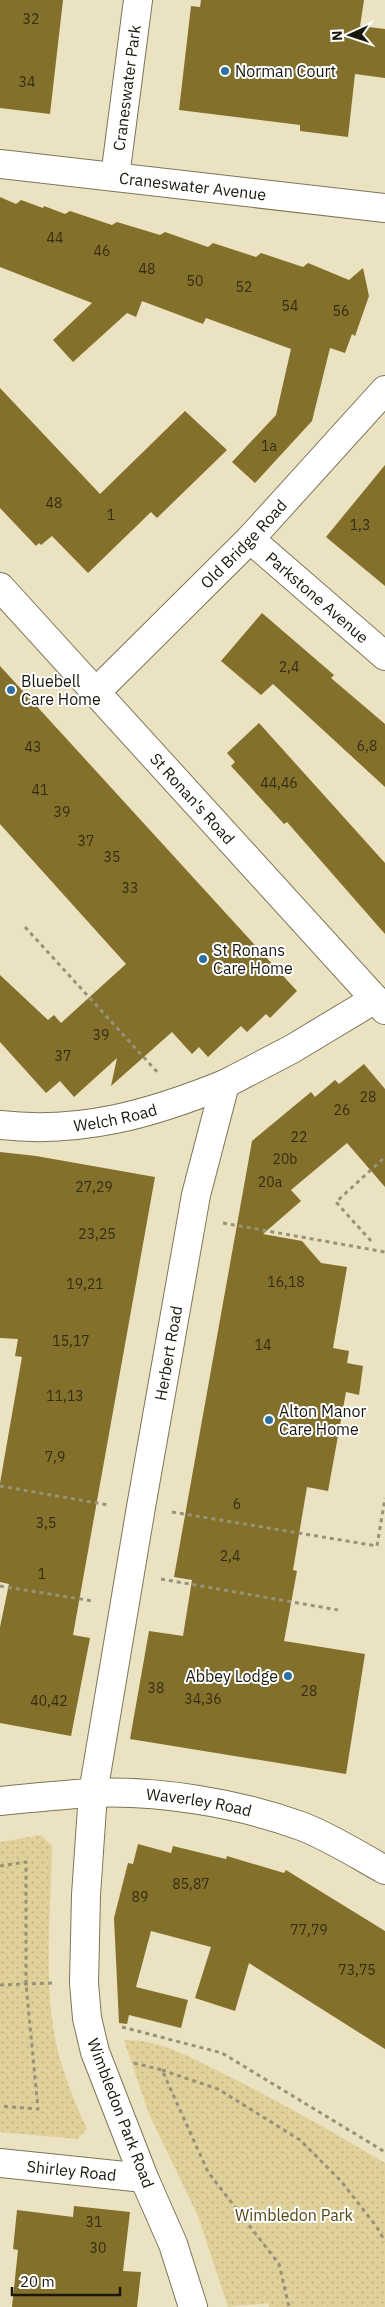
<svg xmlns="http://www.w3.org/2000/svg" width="385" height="2307" viewBox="0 0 385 2307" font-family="'IBM Plex Sans',sans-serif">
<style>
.grass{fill:url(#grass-dots)}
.building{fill:#83702a}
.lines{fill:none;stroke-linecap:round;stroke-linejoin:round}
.street-casing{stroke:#7e7558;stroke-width:30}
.secondary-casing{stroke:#7e7558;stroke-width:30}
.path{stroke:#99927a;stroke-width:3;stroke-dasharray:4 4;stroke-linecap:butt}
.street{stroke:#fff;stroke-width:28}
.secondary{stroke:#fff;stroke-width:28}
.poi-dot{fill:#2971a5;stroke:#fff;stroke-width:2}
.labels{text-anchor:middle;stroke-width:4;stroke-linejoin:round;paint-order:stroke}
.number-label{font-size:14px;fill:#342d13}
.poi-label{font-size:16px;fill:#1a170b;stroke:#fff;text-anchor:start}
.street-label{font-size:16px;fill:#1a170b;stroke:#fff}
.park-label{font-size:16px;fill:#554710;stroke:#fff}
</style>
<defs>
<pattern id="grass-dots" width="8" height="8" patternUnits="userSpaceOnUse" patternTransform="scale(1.25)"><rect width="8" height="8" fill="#e0d09a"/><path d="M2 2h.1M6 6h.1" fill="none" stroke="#c0b283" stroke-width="1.8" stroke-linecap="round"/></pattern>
</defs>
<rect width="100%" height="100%" fill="#ebe2c1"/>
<!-- grass -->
<g class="grass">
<path d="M41 1835 52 1846C51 1910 43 1979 56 2043 63 2073 74 2101 87 2129L77 2139 0 2132V1842Z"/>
<path d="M124 2040C162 2039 195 2060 228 2076 282 2103 333 2132 385 2163V2307H269L268 2303 228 2307 198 2216 149 2114Z"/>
</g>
<!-- building -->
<g class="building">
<polygon points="0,0 63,0 50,114 0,108"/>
<polygon points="201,0 364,0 360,26 385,29 385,78 355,74 348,137 300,131 300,125 179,110 191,6 200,7"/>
<polygon points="0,197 16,204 21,200 43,208 44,206 65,214 70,211 112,225 117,222 160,235 165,232 208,247 213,243 256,257 261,253 303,267 308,263 349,280 363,268 369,296 355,336 352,334 345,353 330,348 312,421 255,483 232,462 276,415 291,349 206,318 203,324 142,301 136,317 127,313 73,362 53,340 92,303 0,267"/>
<polygon points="0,388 100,494 185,411 227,450 157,518 151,512 88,573 52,536 41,545 39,543 36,546 0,508"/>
<polygon points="385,465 385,586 326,537"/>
<polygon points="262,613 334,675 331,678 385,724 385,787 273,684 261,695 221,661"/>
<polygon points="0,666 297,991 270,1018 266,1014 247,1032 241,1026 208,1057 199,1047 192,1054 172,1032 111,1086 117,1058 74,1097 60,1081 46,1093 0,1042 0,975 48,1020 54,1015 61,1023 126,964 0,824"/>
<polygon points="259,723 385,863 385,934 287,822 284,824 231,766 235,762 227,753"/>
<polygon points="364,1064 385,1089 385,1187 347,1143 291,1190 301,1201 263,1234 302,1241 321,1263 347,1267 333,1348 349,1351 347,1363 363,1366 359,1395 346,1392 328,1491 307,1487 293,1570 297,1571 284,1641 365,1654 346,1774 130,1739 149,1631 183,1636 192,1580 174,1577 252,1141 311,1092 315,1097 335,1080 339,1084"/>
<polygon points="0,1152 36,1156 155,1177 73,1635 90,1638 71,1736 0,1723 0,1627 9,1584 0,1582 0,1483 22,1357 15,1356 18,1339 0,1338"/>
<polygon points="138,1844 171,1853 173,1846 226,1859 227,1856 284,1873 286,1870 385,1931 385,2049 249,1963 235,2011 195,1998 211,1947 151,1931 136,1987 188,2000 181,2028 129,2015 127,2024 119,2023 114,1918 128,1863 133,1864"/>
<polygon points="74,2206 130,2212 123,2271 141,2272 137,2307 12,2307 18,2250 13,2249 17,2210 73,2217"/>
</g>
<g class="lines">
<defs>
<g id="street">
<path id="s1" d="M0 164 385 208"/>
<path id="s2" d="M115 177 138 0"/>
<path id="s3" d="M250 539 385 656"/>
<path id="s4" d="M0 587 385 1010"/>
<path id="s5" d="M96 692 250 539 385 390"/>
<path id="s6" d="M0 1125C81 1134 151 1114 225 1084"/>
<path id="s7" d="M0 2163 144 2178"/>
<path id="s8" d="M193 2307 173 2244 144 2178 95 2052 87 2018 84 1983 86 1895 93 1793 141 1507 196 1195 225 1084 292 1049 375 999"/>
</g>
<g id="secondary">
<path id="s9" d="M0 1801C30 1798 61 1795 91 1793 158 1790 238 1803 301 1826 330 1837 358 1855 385 1870"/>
</g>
</defs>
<!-- street casing -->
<use href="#street" class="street-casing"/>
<!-- secondary casing -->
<use href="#secondary" class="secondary-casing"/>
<!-- path -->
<g class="path">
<polyline points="25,927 159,1074"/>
<polyline points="223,1223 385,1252"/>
<polyline points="371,1241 336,1202 385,1157"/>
<polyline points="0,1486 108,1505"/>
<polyline points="172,1512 377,1546 385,1498"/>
<polyline points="161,1579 338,1610"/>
<polyline points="0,1586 93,1601"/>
<polyline points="0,1866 26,1862 26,1984 38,2109 0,2106"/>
<polyline points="0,1985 52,1983"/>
<polyline points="122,2027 222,2053 385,2152"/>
<polyline points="134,2063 162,2070 208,2172 279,2264 289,2307"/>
<polyline points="162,2070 218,2089 300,2140 341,2181 376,2226 385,2241"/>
</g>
<!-- street -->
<use href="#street" class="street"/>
<!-- secondary -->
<use href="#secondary" class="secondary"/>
</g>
<!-- markers -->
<g class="poi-dot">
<circle cx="225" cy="71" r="5"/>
<circle cx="11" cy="690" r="5"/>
<circle cx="203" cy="959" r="5"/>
<circle cx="269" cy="1420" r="5"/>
<circle cx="288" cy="1676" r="5"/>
</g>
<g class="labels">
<!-- number labels -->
<g class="number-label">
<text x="31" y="24">32</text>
<text x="27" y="87">34</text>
<text x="55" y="243">44</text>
<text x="102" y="256">46</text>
<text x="147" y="274">48</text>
<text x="195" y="286">50</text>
<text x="244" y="292">52</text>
<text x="290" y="311">54</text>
<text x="341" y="316">56</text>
<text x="269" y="451">1a</text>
<text x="54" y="508">48</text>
<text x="111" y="520">1</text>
<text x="360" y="530">1,3</text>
<text x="289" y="672">2,4</text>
<text x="367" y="751">6,8</text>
<text x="33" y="752">43</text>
<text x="279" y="788">44,46</text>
<text x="40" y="795">41</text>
<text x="62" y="817">39</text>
<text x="86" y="846">37</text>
<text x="112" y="862">35</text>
<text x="130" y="893">33</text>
<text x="101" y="1040">39</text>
<text x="63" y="1061">37</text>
<text x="368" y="1102">28</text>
<text x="342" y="1115">26</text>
<text x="299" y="1142">22</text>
<text x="285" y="1164">20b</text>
<text x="270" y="1187">20a</text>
<text x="94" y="1192">27,29</text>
<text x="97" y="1239">23,25</text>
<text x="286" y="1287">16,18</text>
<text x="85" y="1289">19,21</text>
<text x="71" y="1346">15,17</text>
<text x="263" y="1350">14</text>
<text x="65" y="1401">11,13</text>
<text x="55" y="1462">7,9</text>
<text x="237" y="1509">6</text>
<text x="46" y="1528">3,5</text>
<text x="230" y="1561">2,4</text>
<text x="42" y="1579">1</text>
<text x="156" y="1693">38</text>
<text x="309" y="1696">28</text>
<text x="203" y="1704">34,36</text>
<text x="49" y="1706">40,42</text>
<text x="191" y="1889">85,87</text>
<text x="140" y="1902">89</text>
<text x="309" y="1935">77,79</text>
<text x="357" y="1975">73,75</text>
<text x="94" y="2227">31</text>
<text x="98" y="2253">30</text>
</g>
<!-- poi labels -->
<g class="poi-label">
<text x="235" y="77">Norman Court</text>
<text x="21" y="687">Bluebell<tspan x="21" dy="18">Care Home</tspan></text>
<text x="213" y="956">St Ronans<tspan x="213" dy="18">Care Home</tspan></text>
<text x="279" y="1417">Alton Manor<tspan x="279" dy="18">Care Home</tspan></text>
<text x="278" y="1682" text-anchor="end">Abbey Lodge</text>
</g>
<!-- street labels -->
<g class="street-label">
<text dy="6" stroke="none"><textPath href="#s2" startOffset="90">Craneswater Park</textPath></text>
<text dy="6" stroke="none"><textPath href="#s1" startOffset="194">Craneswater Avenue</textPath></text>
<text dy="6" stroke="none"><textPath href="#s5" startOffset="209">Old Bridge Road</textPath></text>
<text dy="6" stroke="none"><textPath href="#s3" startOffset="89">Parkstone Avenue</textPath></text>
<text dy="6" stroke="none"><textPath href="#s4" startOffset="286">St Ronan's Road</textPath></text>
<text dy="6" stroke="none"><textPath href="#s6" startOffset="116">Welch Road</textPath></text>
<text dy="6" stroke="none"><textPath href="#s8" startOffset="980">Herbert Road</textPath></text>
<text dy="6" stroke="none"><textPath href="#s9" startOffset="200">Waverley Road</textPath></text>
<text transform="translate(121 2113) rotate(69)" y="6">Wimbledon Park Road</text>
<text dy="6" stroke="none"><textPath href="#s7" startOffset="72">Shirley Road</textPath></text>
</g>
<!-- park labels -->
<g class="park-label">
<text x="294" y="2221">Wimbledon Park</text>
</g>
</g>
<!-- north arrow -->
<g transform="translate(350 35) rotate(267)" stroke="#ffffff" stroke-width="4" paint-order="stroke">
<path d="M0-4L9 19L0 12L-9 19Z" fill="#1a170b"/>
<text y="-8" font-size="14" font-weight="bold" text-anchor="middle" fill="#1a170b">N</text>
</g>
<!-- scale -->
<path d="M12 2287v8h108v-8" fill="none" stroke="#1a170b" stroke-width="2.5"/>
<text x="20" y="2287" font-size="15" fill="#1a170b" stroke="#ffffff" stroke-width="4" paint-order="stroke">20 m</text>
</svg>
